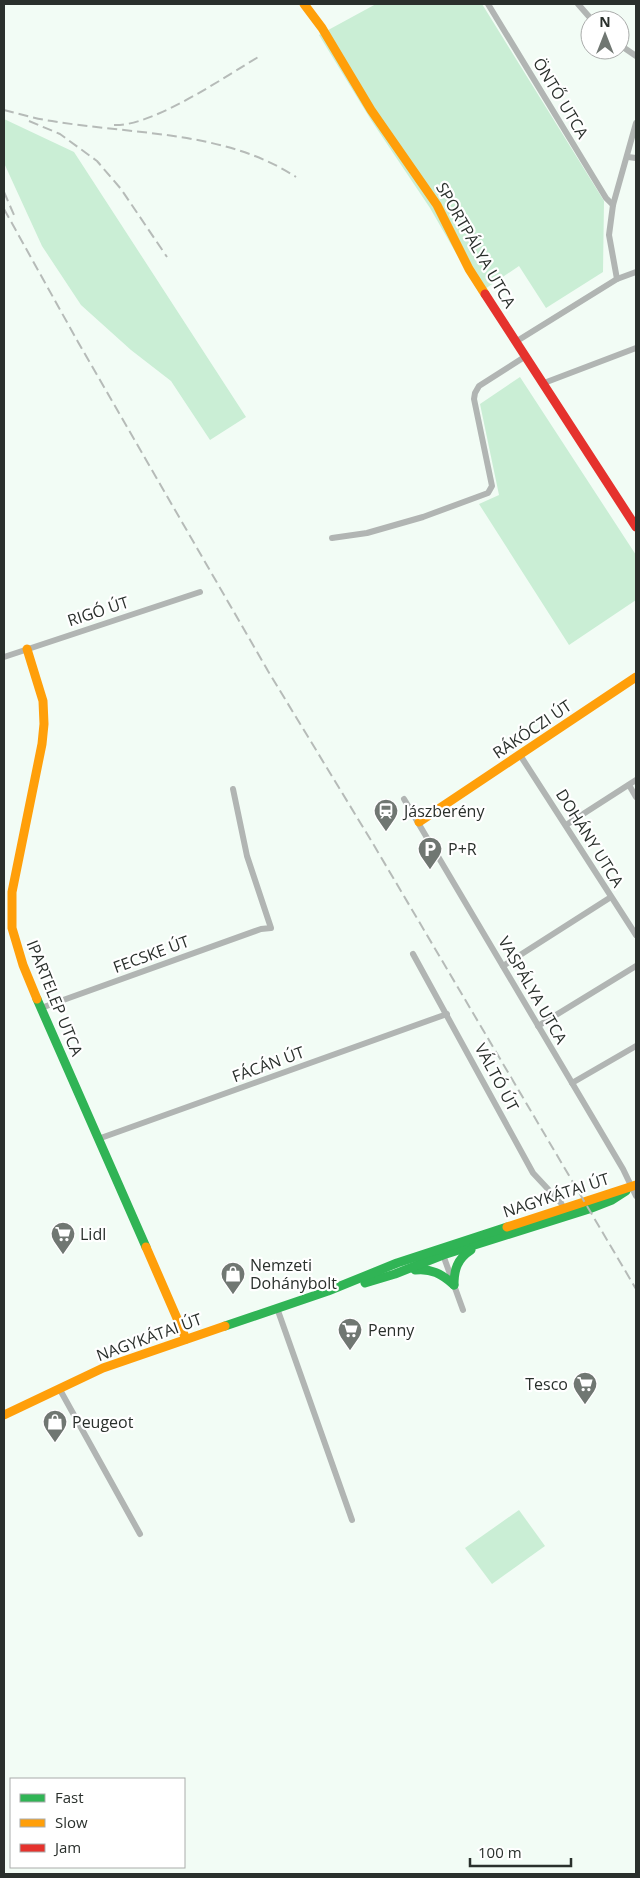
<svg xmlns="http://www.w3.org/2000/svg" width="640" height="1878" viewBox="0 0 640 1878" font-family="'Open Sans',sans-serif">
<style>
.green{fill:#caeed5}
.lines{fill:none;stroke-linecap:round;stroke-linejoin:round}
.street{stroke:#b1b5b3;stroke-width:6}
.fast{stroke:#30b455;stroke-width:9}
.slow{stroke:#ff9f0a;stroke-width:9}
.jam{stroke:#e5322d;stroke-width:9}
.rail{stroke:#b6bbb8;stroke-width:2;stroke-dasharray:10 5;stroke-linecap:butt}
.labels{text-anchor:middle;stroke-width:4.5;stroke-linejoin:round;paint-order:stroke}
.street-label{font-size:16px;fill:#2a302c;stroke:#fff}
.poi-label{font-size:16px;fill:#2a302c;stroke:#fff;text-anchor:start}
</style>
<rect width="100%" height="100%" fill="#f2fcf5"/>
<!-- green -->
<g class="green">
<polygon points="376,4 482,4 604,201 603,272 546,308 519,266 479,293 430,208 371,120 319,35"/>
<polygon points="4,119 74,152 246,417 210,440 171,381 131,350 81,305 42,246 4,163"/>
<polygon points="520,377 636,555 636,600 569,645 479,504 499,495 480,404"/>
<polygon points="519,1510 545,1546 492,1584 465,1548"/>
</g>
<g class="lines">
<!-- street -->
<g class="street">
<polyline points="488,4 606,198 613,205"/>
<polyline points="578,4 592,20"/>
<polyline points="620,45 636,56"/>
<polyline points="628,157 636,158"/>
<polyline points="617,279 609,235 613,205 636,123"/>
<polyline points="517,341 617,279 636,272"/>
<polyline points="544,383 636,348"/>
<polyline points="332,538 367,533 423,517 488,493 492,486 474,399 475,393 479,386 526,356"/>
<polyline points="4,657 200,592"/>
<polyline points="520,755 636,935"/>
<polyline points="629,785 636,797"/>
<polyline points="404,799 623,1169 636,1196"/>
<polyline points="566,825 636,780"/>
<polyline points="413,954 533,1173 561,1203 564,1209"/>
<polyline points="503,966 611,897"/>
<polyline points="41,1008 261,929 271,928 247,856 233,789"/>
<polyline points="538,1026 636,966"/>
<polyline points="572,1083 636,1046"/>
<polyline points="98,1139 447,1014"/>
<polyline points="442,1252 463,1310"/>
<polyline points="277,1308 352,1520"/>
<polyline points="59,1388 140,1534"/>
</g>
<!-- fast -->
<g class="fast">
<polyline points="37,999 146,1247"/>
<path d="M415 1270C431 1268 442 1274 454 1285"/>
<polyline points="365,1283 395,1274 443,1255 589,1209 612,1200 626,1191"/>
<path d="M454 1285C454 1270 457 1259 471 1250"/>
<polyline points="225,1326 328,1291 397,1263 507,1227"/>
</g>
<!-- slow -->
<g class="slow">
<polyline points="304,4 322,28 371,110 437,205 469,269 485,294"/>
<polyline points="27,649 43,701 44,724 42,744 12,892 12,928 23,965 37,999"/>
<polyline points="419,822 636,677"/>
<polyline points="507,1227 636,1185"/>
<polyline points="146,1247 186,1339"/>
<polyline points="4,1415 103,1368 225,1326"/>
</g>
<!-- jam -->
<polyline class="jam" points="485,294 636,527"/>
<!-- rail -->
<g class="rail">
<path d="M4 110C20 114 36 119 52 121 134 135 224 130 296 177"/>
<polyline points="29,121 60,134 97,161 121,189 167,257"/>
<path d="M114 125C152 127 226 76 260 56"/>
<polyline points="4,192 14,215"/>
<polyline points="4,209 78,342 268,671 372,842 636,1289"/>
</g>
</g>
<!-- icons -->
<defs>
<symbol id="station-pin" viewBox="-11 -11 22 30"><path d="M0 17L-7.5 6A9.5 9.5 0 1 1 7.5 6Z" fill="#707772" stroke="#fff"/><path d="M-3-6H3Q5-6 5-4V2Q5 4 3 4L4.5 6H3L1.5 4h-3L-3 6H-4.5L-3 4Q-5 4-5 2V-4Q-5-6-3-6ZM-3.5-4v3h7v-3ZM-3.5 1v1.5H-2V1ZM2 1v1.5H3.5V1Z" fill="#fff"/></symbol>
<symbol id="parking-pin" viewBox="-11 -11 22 30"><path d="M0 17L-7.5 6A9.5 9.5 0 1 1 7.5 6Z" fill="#707772" stroke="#fff"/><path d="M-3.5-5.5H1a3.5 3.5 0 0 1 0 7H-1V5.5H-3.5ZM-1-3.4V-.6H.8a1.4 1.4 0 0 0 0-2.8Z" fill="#fff"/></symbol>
<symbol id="supermarket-pin" viewBox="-11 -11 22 30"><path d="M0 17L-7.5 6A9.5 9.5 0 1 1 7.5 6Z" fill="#707772" stroke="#fff"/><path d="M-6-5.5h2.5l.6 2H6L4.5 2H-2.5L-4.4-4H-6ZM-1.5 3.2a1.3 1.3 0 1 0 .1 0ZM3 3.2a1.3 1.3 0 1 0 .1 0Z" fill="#fff"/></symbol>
<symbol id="shop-pin" viewBox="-11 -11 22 30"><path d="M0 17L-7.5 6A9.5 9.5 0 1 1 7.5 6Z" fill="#707772" stroke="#fff"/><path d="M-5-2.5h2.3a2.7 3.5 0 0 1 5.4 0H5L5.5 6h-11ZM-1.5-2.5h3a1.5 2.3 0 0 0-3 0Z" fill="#fff"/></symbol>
</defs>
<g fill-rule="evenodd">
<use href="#station-pin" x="372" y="797" width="28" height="38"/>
<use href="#parking-pin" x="416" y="835" width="28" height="38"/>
<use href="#supermarket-pin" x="49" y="1220" width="28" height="38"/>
<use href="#shop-pin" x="219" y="1260" width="28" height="38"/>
<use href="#supermarket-pin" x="336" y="1316" width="28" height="38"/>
<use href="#supermarket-pin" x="571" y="1370" width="28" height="38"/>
<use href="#shop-pin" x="41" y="1408" width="28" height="38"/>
</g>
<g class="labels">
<!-- street labels -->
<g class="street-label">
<text transform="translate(561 98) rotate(59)" y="6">ÖNTŐ UTCA</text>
<text transform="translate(476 245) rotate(60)" y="6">SPORTPÁLYA UTCA</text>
<text transform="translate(98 611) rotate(-18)" y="6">RIGÓ ÚT</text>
<text transform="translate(532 729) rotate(-34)" y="6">RÁKÓCZI ÚT</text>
<text transform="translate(590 838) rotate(58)" y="6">DOHÁNY UTCA</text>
<text transform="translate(151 954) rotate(-20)" y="6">FECSKE ÚT</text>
<text transform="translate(533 990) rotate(60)" y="6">VASPÁLYA UTCA</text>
<text transform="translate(55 998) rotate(68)" y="6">IPARTELEP UTCA</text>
<text transform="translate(268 1064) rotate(-20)" y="6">FÁCÁN ÚT</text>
<text transform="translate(497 1077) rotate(62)" y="6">VÁLTÓ ÚT</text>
<text transform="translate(556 1195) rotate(-18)" y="6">NAGYKÁTAI ÚT</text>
<text transform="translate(149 1337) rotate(-20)" y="6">NAGYKÁTAI ÚT</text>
</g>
<!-- poi labels -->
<g class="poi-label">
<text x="404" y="817">Jászberény</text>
<text x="448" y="855">P+R</text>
<text x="80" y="1240">Lidl</text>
<text x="250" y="1271">Nemzeti<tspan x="250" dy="18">Dohánybolt</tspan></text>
<text x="368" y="1336">Penny</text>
<text x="568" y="1390" text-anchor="end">Tesco</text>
<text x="72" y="1428">Peugeot</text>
</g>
</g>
<!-- border -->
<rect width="640" height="1878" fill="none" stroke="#2a302c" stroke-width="10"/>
<!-- legend -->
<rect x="10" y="1778" width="175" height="90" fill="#ffffff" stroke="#aaacab"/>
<rect x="20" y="1794" width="25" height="8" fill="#30b455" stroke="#aaacab"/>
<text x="55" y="1803" font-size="15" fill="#2a302c">Fast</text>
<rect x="20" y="1819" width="25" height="8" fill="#ff9f0a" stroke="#aaacab"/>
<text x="55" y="1828" font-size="15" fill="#2a302c">Slow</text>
<rect x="20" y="1844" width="25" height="8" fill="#e5322d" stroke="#aaacab"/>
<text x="55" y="1853" font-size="15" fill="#2a302c">Jam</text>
<!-- north arrow -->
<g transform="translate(605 35)"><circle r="24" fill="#ffffff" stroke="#aaacab"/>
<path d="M0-4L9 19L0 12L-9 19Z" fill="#707772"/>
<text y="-8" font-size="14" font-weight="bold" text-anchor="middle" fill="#2a302c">N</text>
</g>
<!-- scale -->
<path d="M470 1858v8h101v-8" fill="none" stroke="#2a302c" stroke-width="2.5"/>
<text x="478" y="1858" font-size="15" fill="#2a302c" stroke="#ffffff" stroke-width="4" paint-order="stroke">100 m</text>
</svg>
